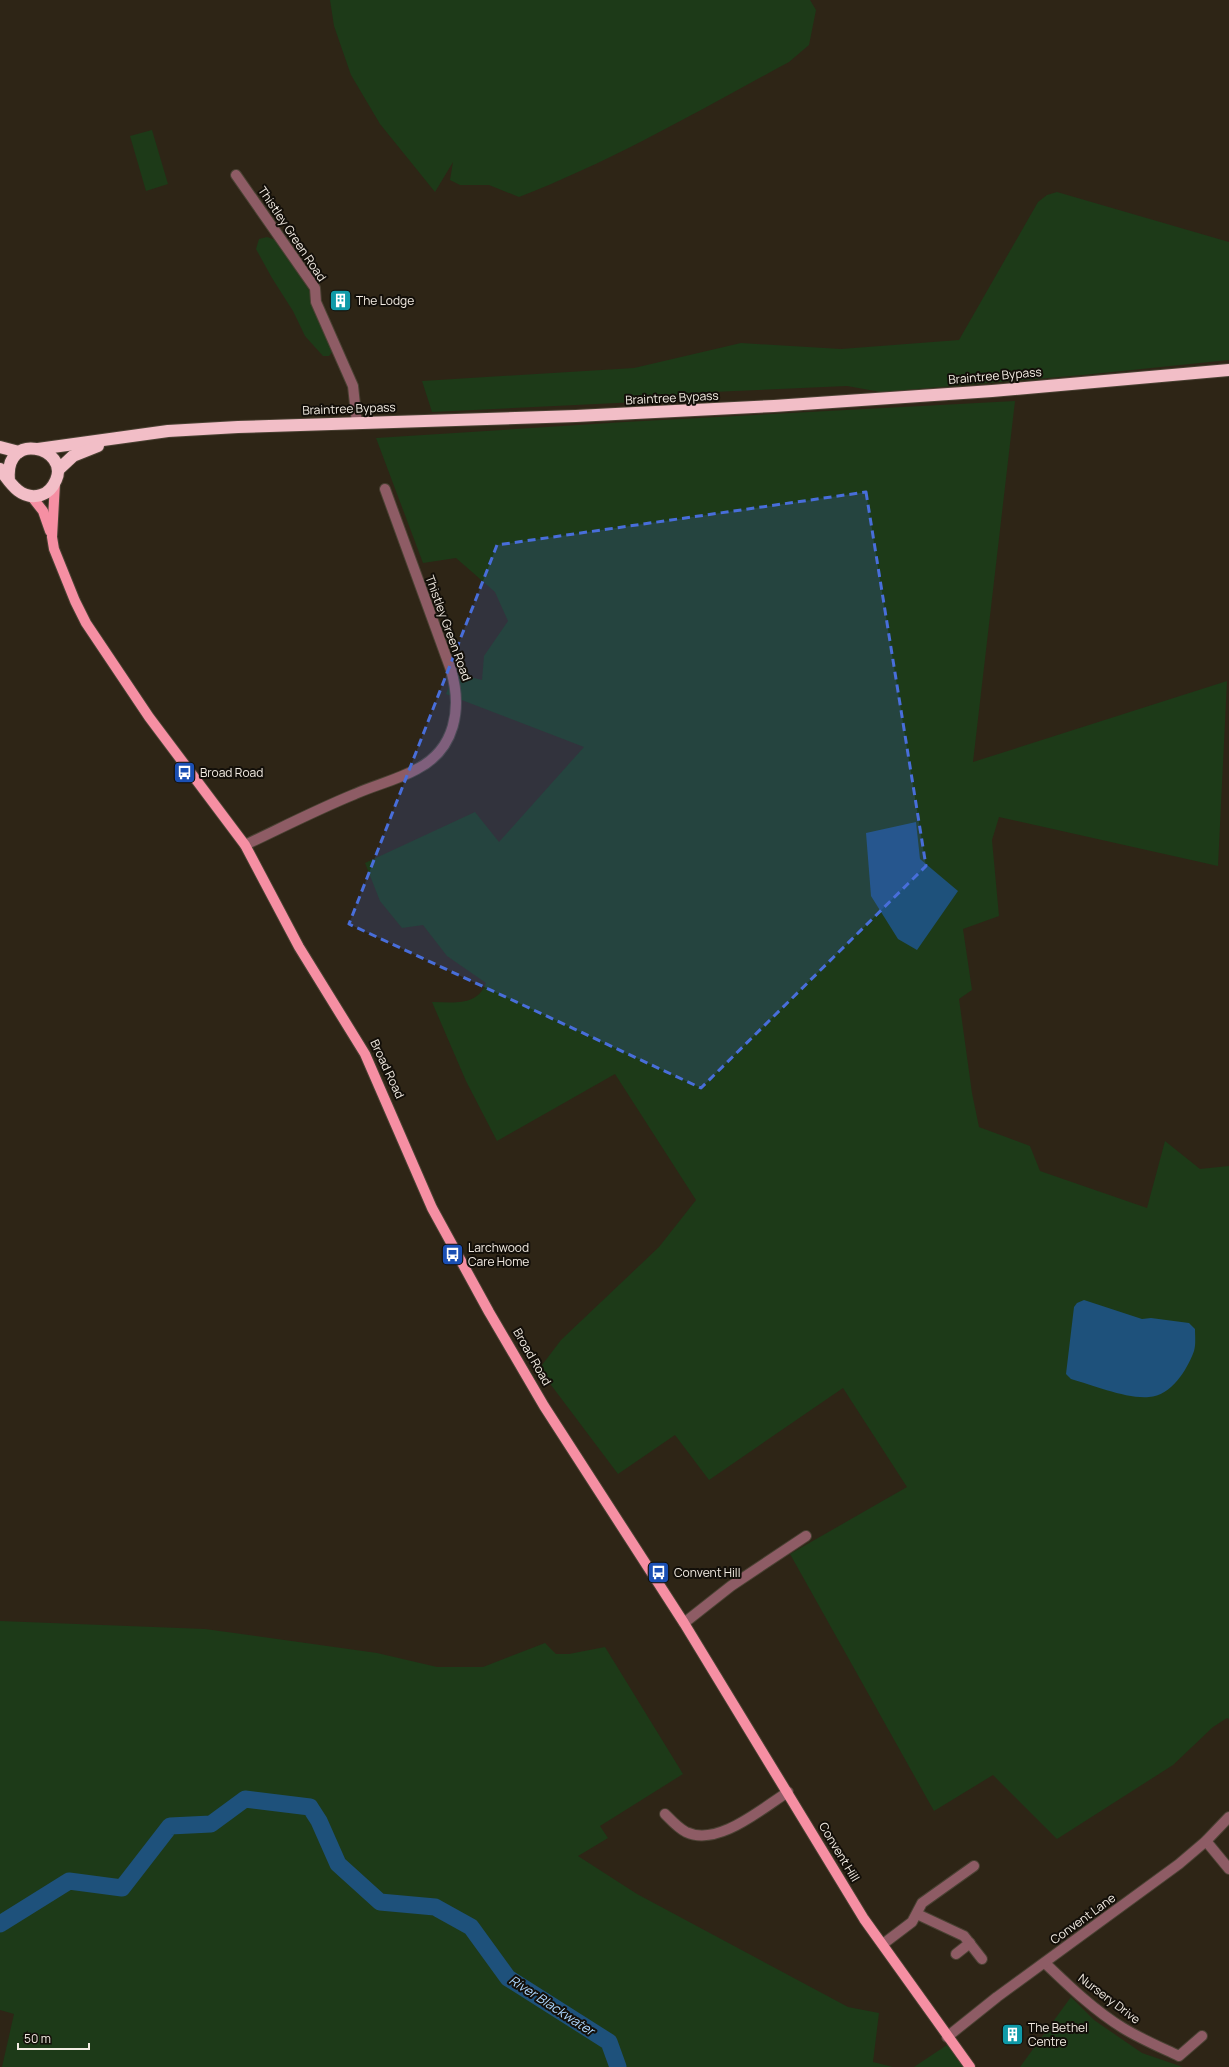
<svg xmlns="http://www.w3.org/2000/svg" width="1229" height="2067" viewBox="0 0 1229 2067" font-family="Manrope,sans-serif">
<style>
.green{fill:#1d3a18}
.water{fill:#1e517b}
.lines{fill:none;stroke-linecap:round;stroke-linejoin:round}
.river{stroke:#1e517b;stroke-width:17}
.minor-casing{stroke:#4a4133;stroke-width:12}
.major-casing{stroke:#4a4133;stroke-width:12}
.highway-casing{stroke:#4a4133;stroke-width:14}
.minor{stroke:#8e5c65;stroke-width:10}
.major{stroke:#f68fa3;stroke-width:10}
.highway{stroke:#f2bec7;stroke-width:12}
.marked{fill:#486eda;fill-opacity:0.2;stroke:#486eda;stroke-width:3;stroke-dasharray:8 5;stroke-linejoin:round}
.labels{text-anchor:middle;stroke-width:4;stroke-linejoin:round;paint-order:stroke}
.street-label{font-size:12px;fill:#f3ece3;stroke:#130f09}
.poi-label{font-size:12px;fill:#f3ece3;stroke:#130f09;text-anchor:start}
.water-label{font-size:13px;font-style:italic;fill:#add7ff;stroke:#130f09}
</style>
<rect width="100%" height="100%" fill="#2e2516"/>
<!-- green -->
<g class="green">
<path d="M330 0H810L816 10 809 45 789 62C700 110 613 161 519 197L489 185H460L450 180 453 162 435 192 380 124 351 75 334 26Z"/>
<polygon points="152,130 168,184 146,191 130,136"/>
<polygon points="1057,192 1229,242 1229,360 1083,375 881,392 847,386 689,393 638,402 432,412 422,381 634,368 741,343 841,349 959,340 1038,202 1047,195"/>
<polygon points="267,237 276,240 311,293 333,351 329,356 323,356 305,336 293,311 272,278 256,249 259,239"/>
<path d="M1015 401 973 762 1227 681 1218 866 999 817 992 840 999 916 963 929 972 990 959 999 972 1093 979 1127 1030 1146 1040 1171 1147 1208 1165 1141 1200 1169 1229 1166V1719L1227 1718 1213 1727 1173 1765 1057 1839 993 1775 934 1811 790 1554 907 1487 843 1388 709 1480 675 1435 618 1474 539 1369 561 1340 659 1247 696 1200 615 1074 497 1141 466 1081 432 1002C453 1002 477 1007 486 983L447 956 423 925 402 928 380 901 365 863 475 812 499 842 584 747 446 694 454 673 482 680 484 656 508 621 495 592 456 558 423 563 376 438 625 422Z"/>
<polygon points="0,1621 205,1629 377,1653 437,1667 483,1667 545,1643 556,1654 569,1654 605,1647 683,1774 600,1826 608,1838 578,1856 637,1894 848,2007 879,2013 873,2062 893,2067 2,2067 14,2014 0,2010"/>
<polygon points="1071,1997 1094,2020 1142,2053 1183,2067 1020,2067"/>
<polygon points="947,2045 965,2067 914,2067"/>
</g>
<!-- water -->
<g class="water">
<polygon points="916,822 920,859 958,891 917,950 898,939 871,896 866,833"/>
<path d="M1084 1300 1142 1319 1151 1318 1189 1323 1195 1329C1195 1336 1196 1345 1194 1351 1187 1370 1171 1396 1149 1397 1126 1399 1093 1385 1071 1379L1066 1374 1074 1307 1077 1303Z"/>
</g>
<g class="lines">
<!-- river -->
<polyline class="river" points="0,1924 69,1881 122,1888 170,1826 211,1824 245,1799 310,1807 319,1821 338,1864 380,1902 435,1907 471,1927 508,1978 609,2042 618,2067"/>
<defs>
<g id="minor">
<polyline points="236,175 315,288 316,302 353,386 357,423"/>
<path d="M245 845C281 828 318 809 355 794 375 785 397 780 417 769 456 749 462 708 451 670L385 489"/>
<polyline points="684,1623 731,1586 806,1536"/>
<path d="M665 1814C671 1820 678 1828 686 1832 718 1847 761 1809 788 1792"/>
<polyline points="1206,1841 1229,1869"/>
<polyline points="917,1914 964,1936 982,1959"/>
<polyline points="883,1944 912,1922 922,1903 974,1866"/>
<polyline points="956,1954 970,1943"/>
<path d="M1045 1963C1069 1986 1095 2011 1123 2028 1141 2039 1160 2047 1179 2056L1202 2036"/>
<polyline points="947,2037 997,1997 1179,1864 1206,1841 1229,1817"/>
</g>
<g id="major">
<polyline points="55,483 52,537 54,549 75,601 86,623 149,717 245,845 299,947 365,1054 432,1208 489,1312 544,1406 684,1623 864,1919 970,2067"/>
<polyline points="32,497 43,511 50,531"/>
</g>
<g id="highway">
<polyline points="0,447 19,452"/>
<polyline points="38,449 168,431 238,427 576,416 774,406 992,391 1229,370"/>
<path d="M0 469C10 483 21 501 41 495 48 493 53 487 56 480 70 448 4 429 9 480"/>
<polyline points="58,470 73,456 98,446"/>
</g>
</defs>
<!-- minor casing -->
<use href="#minor" class="minor-casing"/>
<!-- major casing -->
<use href="#major" class="major-casing"/>
<!-- highway casing -->
<use href="#highway" class="highway-casing"/>
<!-- minor -->
<use href="#minor" class="minor"/>
<!-- major -->
<use href="#major" class="major"/>
<!-- highway -->
<use href="#highway" class="highway"/>
</g>
<!-- marked area -->
<path class="marked" d="M866 492 926 866 701 1088 349 924 497 545Z"/>
<!-- icons -->
<defs>
<symbol id="building-square" viewBox="-11 -11 22 22"><rect x="-9" y="-9" width="18" height="18" rx="4" fill="#0f9aa8" stroke="#130f09"/><path d="M-4-6H4V6H1V3H-1V6H-4ZM-2.5-4.3h1.7v1.8h-1.7ZM.8-4.3h1.7v1.8H.8ZM-2.5-1h1.7V.8h-1.7ZM.8-1h1.7V.8H.8Z" fill="#fff"/></symbol>
<symbol id="bus-square" viewBox="-11 -11 22 22"><rect x="-9" y="-9" width="18" height="18" rx="4" fill="#1a4fb4" stroke="#130f09"/><path d="M-5-6H5V4H4V6H2V4H-2V6H-4V4H-5ZM-3.5-4V0h7V-4ZM-3.5 1.2v1.5H-2V1.2ZM2 1.2v1.5H3.5V1.2Z" fill="#fff"/></symbol>
</defs>
<g fill-rule="evenodd">
<use href="#building-square" x="328" y="288" width="25" height="25"/>
<use href="#bus-square" x="172" y="760" width="25" height="25"/>
<use href="#bus-square" x="440" y="1242" width="25" height="25"/>
<use href="#bus-square" x="646" y="1560" width="25" height="25"/>
<use href="#building-square" x="1000" y="2022" width="25" height="25"/>
</g>
<g class="labels">
<!-- street labels -->
<g class="street-label">
<text transform="translate(292 234) rotate(56)" y="4">Thistley Green Road</text>
<text transform="translate(995 376) rotate(-5)" y="4">Braintree Bypass</text>
<text transform="translate(672 398) rotate(-3)" y="4">Braintree Bypass</text>
<text transform="translate(349 409) rotate(-2)" y="4">Braintree Bypass</text>
<text transform="translate(448 628) rotate(70)" y="4">Thistley Green Road</text>
<text transform="translate(387 1069) rotate(65)" y="4">Broad Road</text>
<text transform="translate(532 1357) rotate(60)" y="4">Broad Road</text>
<text transform="translate(839 1852) rotate(59)" y="4">Convent Hill</text>
<text transform="translate(1083 1919) rotate(-36)" y="4">Convent Lane</text>
<text transform="translate(1109 1999) rotate(37)" y="4">Nursery Drive</text>
</g>
<!-- poi labels -->
<g class="poi-label">
<text x="356" y="305">The Lodge</text>
<text x="200" y="777">Broad Road</text>
<text x="468" y="1252">Larchwood<tspan x="468" dy="14">Care Home</tspan></text>
<text x="674" y="1577">Convent Hill</text>
<text x="1028" y="2032">The Bethel<tspan x="1028" dy="14">Centre</tspan></text>
</g>
<!-- water labels -->
<g class="water-label">
<text transform="translate(552 2005) rotate(33)" y="5">River Blackwater</text>
</g>
</g>
<!-- scale -->
<path d="M18 2043v6h71v-6" fill="none" stroke="#f3ece3" stroke-width="2"/>
<text x="24" y="2043" font-size="12" fill="#f3ece3" stroke="#130f09" stroke-width="3" paint-order="stroke">50 m</text>
</svg>
